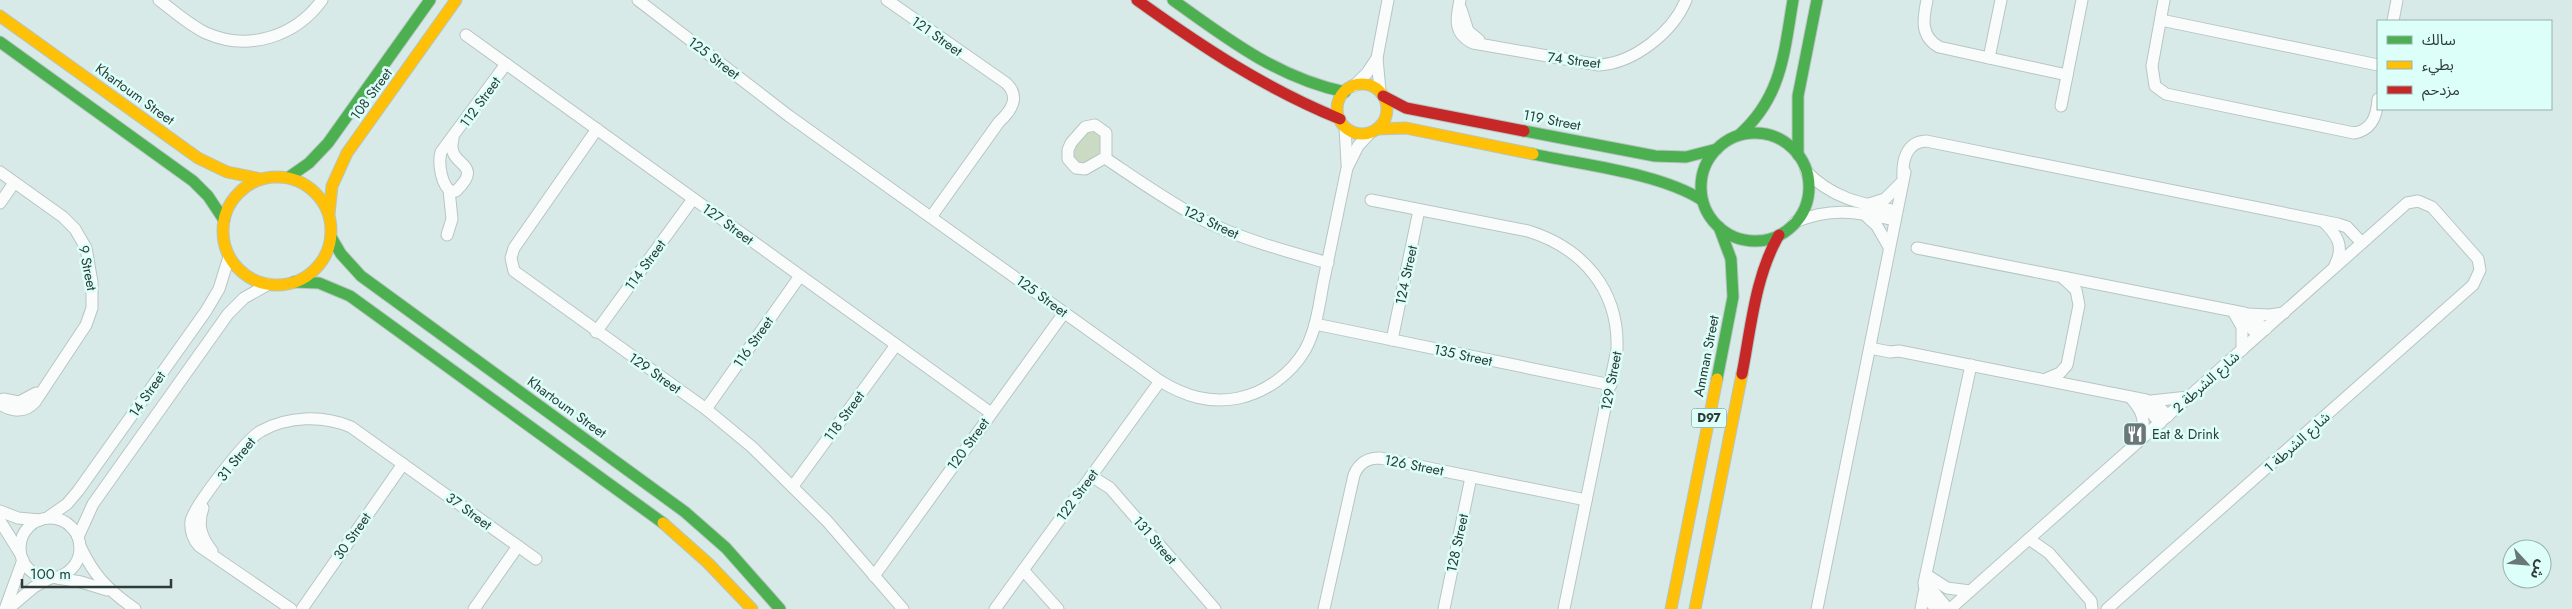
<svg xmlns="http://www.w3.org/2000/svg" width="2572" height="609" viewBox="0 0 2572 609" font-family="Jost,'Noto Sans Arabic',sans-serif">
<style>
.green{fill:#cbdbc3}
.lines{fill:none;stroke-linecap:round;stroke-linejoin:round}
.street-casing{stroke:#b7c5c3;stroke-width:13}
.fast-casing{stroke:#b7c5c3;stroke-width:13}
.slow-casing{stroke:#b7c5c3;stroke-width:13}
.jam-casing{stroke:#b7c5c3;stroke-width:13}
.street{stroke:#f9fcfb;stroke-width:11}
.fast{stroke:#4caf50;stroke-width:11}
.slow{stroke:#ffc107;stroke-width:11}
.jam{stroke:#c62828;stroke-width:11}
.labels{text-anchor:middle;stroke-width:5;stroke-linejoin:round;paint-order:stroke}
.shield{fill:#ddfffa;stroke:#627673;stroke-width:1}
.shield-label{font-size:12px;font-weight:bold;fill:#2d3b39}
.street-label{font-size:14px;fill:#2d3b39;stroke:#ddfffa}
.poi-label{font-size:14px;fill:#2d3b39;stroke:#ddfffa;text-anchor:start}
</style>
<rect width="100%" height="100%" fill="#d8eae7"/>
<!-- green -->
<polygon class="green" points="1089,130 1102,132 1104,147 1091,163 1077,164 1071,151"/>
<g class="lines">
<defs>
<g id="street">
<path d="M159 0C174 11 189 25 206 33 249 52 296 36 322 0"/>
<path d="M638 0 789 116 1160 381C1185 396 1209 404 1239 398 1266 392 1291 374 1305 350 1316 330 1319 306 1323 284 1331 245 1339 206 1347 168L1358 146 1370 133"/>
<path d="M887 0 1006 83C1021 97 1011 111 999 122L931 217"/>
<path d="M1460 0C1456 19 1453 33 1473 43L1599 65C1634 63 1673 32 1686 0"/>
<path d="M1927 0C1923 19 1920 36 1939 47L2067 75"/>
<path d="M2164 0 2152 66 2155 86 2166 94 2354 133C2372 130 2377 116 2378 99"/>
<polyline points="1461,9 1468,31 1479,40"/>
<polyline points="2161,20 2378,65"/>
<polyline points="2393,21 2397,0"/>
<polyline points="466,35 991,413"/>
<polyline points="1989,58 2001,0"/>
<polyline points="1354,86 1367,73 1377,58"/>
<polyline points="1380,91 1377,58 1388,0"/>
<polyline points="2061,106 2082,0"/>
<polygon points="1095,125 1106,133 1106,157 1085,169 1076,168 1068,159 1068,150 1071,143 1085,127"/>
<polyline points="1345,127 1347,164"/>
<polyline points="597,129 514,248 511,258 514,271 706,409 752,447 827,521 903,609"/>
<path d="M453 139C445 168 487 161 456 191L452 192C441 186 438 163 441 152L506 64"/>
<path d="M1105 158C1138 180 1170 203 1205 221 1244 240 1286 251 1328 263"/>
<path d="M1806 171C1831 198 1862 204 1896 211"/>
<path d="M0 172 63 217 75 229 86 248 92 282V308L86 325 35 402C25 413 12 412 0 404"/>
<path d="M1903 178C1902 161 1906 142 1926 141L2338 224 2347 227 2362 243"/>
<path d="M1371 200 1528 231C1583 248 1619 290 1617 349L1564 609"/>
<polyline points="0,203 14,183"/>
<polyline points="1869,204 1885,199 1902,182"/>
<polyline points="1864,214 1877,226 1889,247"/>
<path d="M2323 221C2337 235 2345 246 2335 265"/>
<path d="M1795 222C1832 207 1856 212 1895 220"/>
<polyline points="447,235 452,219 449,190"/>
<polyline points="1917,248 2244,313 2266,329"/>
<polyline points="2233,311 2242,327 2242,350"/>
<polyline points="2248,314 2269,315 2284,313"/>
<polyline points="2238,315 2258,335"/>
<polyline points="1315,324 1611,385"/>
<polyline points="596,332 693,199"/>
<polyline points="1392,340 1419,210"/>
<polyline points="1870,348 1890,352 1899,351 2146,400 2157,405 2168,416"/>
<polyline points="2046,379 2060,373 2067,365 2079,305 2076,290 2063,278"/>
<path d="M2130 397C2143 411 2146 421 2141 439"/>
<polyline points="3,399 19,402 36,393"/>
<polyline points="2140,400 2160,423"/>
<polyline points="2151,401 2188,397"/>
<polyline points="706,409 800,276"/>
<polyline points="1091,476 1110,488 1215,609"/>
<polyline points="793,486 896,345"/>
<path d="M203 508C197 525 201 537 212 551"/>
<polyline points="0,511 18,518 40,520"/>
<polyline points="47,518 67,504 78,491 206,311 219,289 229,257"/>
<circle cx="50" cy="548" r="30"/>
<polyline points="0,521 20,553"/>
<polyline points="78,537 93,504 228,314 244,298 269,284"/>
<polyline points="2029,539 2049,553 2091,601 2092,609"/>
<path d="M80 546C94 576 108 590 135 609"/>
<polyline points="1023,570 1058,609"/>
<polyline points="1927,575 1947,588 1970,591"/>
<polyline points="1927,575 1933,591 1948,609"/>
<polyline points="874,576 1064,313"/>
<polyline points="57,578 81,582 107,590"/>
<polyline points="5,609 23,560"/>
<polyline points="8,609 34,587 50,578"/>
<path d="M291 609 199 546C193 539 190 531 191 521 194 506 247 438 261 431 288 416 323 415 351 427L536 559"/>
<polyline points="302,609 403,464"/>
<polyline points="474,609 518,546"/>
<polyline points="995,609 1160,381"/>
<path d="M1324 609 1354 475C1359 463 1367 458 1380 458L1586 500"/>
<polyline points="1444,609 1471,477"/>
<polyline points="1817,609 1905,172"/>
<polyline points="1921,609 1924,593"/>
<polyline points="1936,609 1926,597 1924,583 1971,365"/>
<polyline points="1950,609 2407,203 2418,201 2432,207 2478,259 2480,270 2473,285 2107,609"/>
</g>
<g id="fast">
<path d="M1173 0C1227 39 1278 78 1345 92"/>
<polyline points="0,42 193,181 208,196 224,220"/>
<polyline points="1524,131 1655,156 1686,157 1717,149"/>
<circle cx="1755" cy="187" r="54"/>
<path d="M1739 135C1782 97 1784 53 1793 0"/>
<path d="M1533 154C1583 165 1660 173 1702 200"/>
<polyline points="1798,155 1798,96 1817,0"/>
<polyline points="289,177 309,163 328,143 430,0"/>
<polyline points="331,237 341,254 361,276 685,512 726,548 780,609"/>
<polyline points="294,282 319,283 350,296 663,523"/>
<polyline points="1717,379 1733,297 1731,259 1719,227"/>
</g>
<g id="slow">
<polyline points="0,16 198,158 227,172 261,179"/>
<circle cx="1362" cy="109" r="25"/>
<polyline points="1377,129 1406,128 1533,154"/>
<circle cx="277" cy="231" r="54"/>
<polyline points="329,214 332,186 347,153 456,0"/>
<polyline points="663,523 708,563 752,609"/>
<polyline points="1671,609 1717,379"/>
<polyline points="1695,609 1742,374"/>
</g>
<g id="jam">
<path d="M1137 0C1201 46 1266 89 1340 119"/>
<polyline points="1383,96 1406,108 1524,131"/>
<path d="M1742 374C1751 328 1755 276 1779 235"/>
</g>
</defs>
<!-- street casing -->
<use href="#street" class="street-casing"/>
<!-- fast casing -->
<use href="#fast" class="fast-casing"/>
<!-- slow casing -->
<use href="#slow" class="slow-casing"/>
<!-- jam casing -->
<use href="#jam" class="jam-casing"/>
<!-- street -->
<use href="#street" class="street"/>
<!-- fast -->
<use href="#fast" class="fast"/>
<!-- slow -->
<use href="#slow" class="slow"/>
<!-- jam -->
<use href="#jam" class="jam"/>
</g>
<!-- icons -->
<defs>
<symbol id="restaurant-square" viewBox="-11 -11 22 22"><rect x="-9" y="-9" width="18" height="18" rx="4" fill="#697876" stroke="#ddfffa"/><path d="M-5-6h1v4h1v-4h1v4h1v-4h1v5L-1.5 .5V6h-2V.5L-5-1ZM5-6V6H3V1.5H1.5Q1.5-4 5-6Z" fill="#fff"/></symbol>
</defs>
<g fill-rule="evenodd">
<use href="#restaurant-square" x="2121" y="420" width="28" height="28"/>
</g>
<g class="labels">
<!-- shield labels -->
<rect class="shield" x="1691.5" y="408.5" width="35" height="19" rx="4"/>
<g class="shield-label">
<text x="1709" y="422">D97</text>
</g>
<!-- street labels -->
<g class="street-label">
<text transform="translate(937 36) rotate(35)" y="5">121 Street</text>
<text transform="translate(714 58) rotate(37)" y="5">125 Street</text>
<text transform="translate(1574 60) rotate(7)" y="5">74 Street</text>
<text transform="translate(135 94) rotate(36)" y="5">Khartoum Street</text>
<text transform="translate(371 94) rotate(-54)" y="5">108 Street</text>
<text transform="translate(480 102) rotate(-54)" y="5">112 Street</text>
<text transform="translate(1552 120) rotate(11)" y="5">119 Street</text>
<text transform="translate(1211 222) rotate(25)" y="5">123 Street</text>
<text transform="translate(728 224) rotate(36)" y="5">127 Street</text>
<text transform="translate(645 265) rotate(-54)" y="5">114 Street</text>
<text transform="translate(88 268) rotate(79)" y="5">9 Street</text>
<text transform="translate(1406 275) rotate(-78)" y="5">124 Street</text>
<text transform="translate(1042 296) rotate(36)" y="5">125 Street</text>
<text transform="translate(753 342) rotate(-55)" y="5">116 Street</text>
<text transform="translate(1463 355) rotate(12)" y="5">135 Street</text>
<text transform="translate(1706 356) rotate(-79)" y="5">Amman Street</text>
<text transform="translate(655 373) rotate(35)" y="5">129 Street</text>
<text transform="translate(1611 381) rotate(-79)" y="5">129 Street</text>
<text transform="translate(2206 382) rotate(-42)" y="5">شارع الشرطة 2</text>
<text transform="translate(147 394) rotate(-55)" y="5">14 Street</text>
<text transform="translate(567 407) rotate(36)" y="5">Khartoum Street</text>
<text transform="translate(844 416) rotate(-54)" y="5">118 Street</text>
<text transform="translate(2297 442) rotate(-42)" y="5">شارع الشرطة 1</text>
<text transform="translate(968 444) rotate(-54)" y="5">120 Street</text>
<text transform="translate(236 459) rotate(-51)" y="5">31 Street</text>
<text transform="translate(1414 465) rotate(11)" y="5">126 Street</text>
<text transform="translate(1077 495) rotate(-54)" y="5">122 Street</text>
<text transform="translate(469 511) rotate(36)" y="5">37 Street</text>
<text transform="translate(352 536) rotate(-55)" y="5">30 Street</text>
<text transform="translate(1155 540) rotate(49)" y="5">131 Street</text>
<text transform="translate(1457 543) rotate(-78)" y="5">128 Street</text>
</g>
<!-- poi labels -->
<g class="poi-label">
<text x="2152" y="439">Eat &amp; Drink</text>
</g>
</g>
<!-- legend -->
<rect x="2377" y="20" width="175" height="90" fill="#ddfffa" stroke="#97b1ad"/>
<rect x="2387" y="36" width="25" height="8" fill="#4caf50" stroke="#97b1ad"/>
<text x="2422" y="45" font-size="15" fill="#2d3b39">سالك</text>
<rect x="2387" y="61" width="25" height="8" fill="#ffc107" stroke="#97b1ad"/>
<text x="2422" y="70" font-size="15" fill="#2d3b39">بطيء</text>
<rect x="2387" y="86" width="25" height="8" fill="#c62828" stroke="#97b1ad"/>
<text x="2422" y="95" font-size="15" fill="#2d3b39">مزدحم</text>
<!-- north arrow -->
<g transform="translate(2527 564) rotate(116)"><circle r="24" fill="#ddfffa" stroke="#97b1ad"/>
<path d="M0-4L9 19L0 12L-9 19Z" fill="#697876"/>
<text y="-8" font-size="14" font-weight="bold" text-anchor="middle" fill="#2d3b39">ش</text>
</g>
<!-- scale -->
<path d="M22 579v8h149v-8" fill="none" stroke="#2d3b39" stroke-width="2.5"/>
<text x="30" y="579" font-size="15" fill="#2d3b39" stroke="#ddfffa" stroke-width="4" paint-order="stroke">100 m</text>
</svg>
